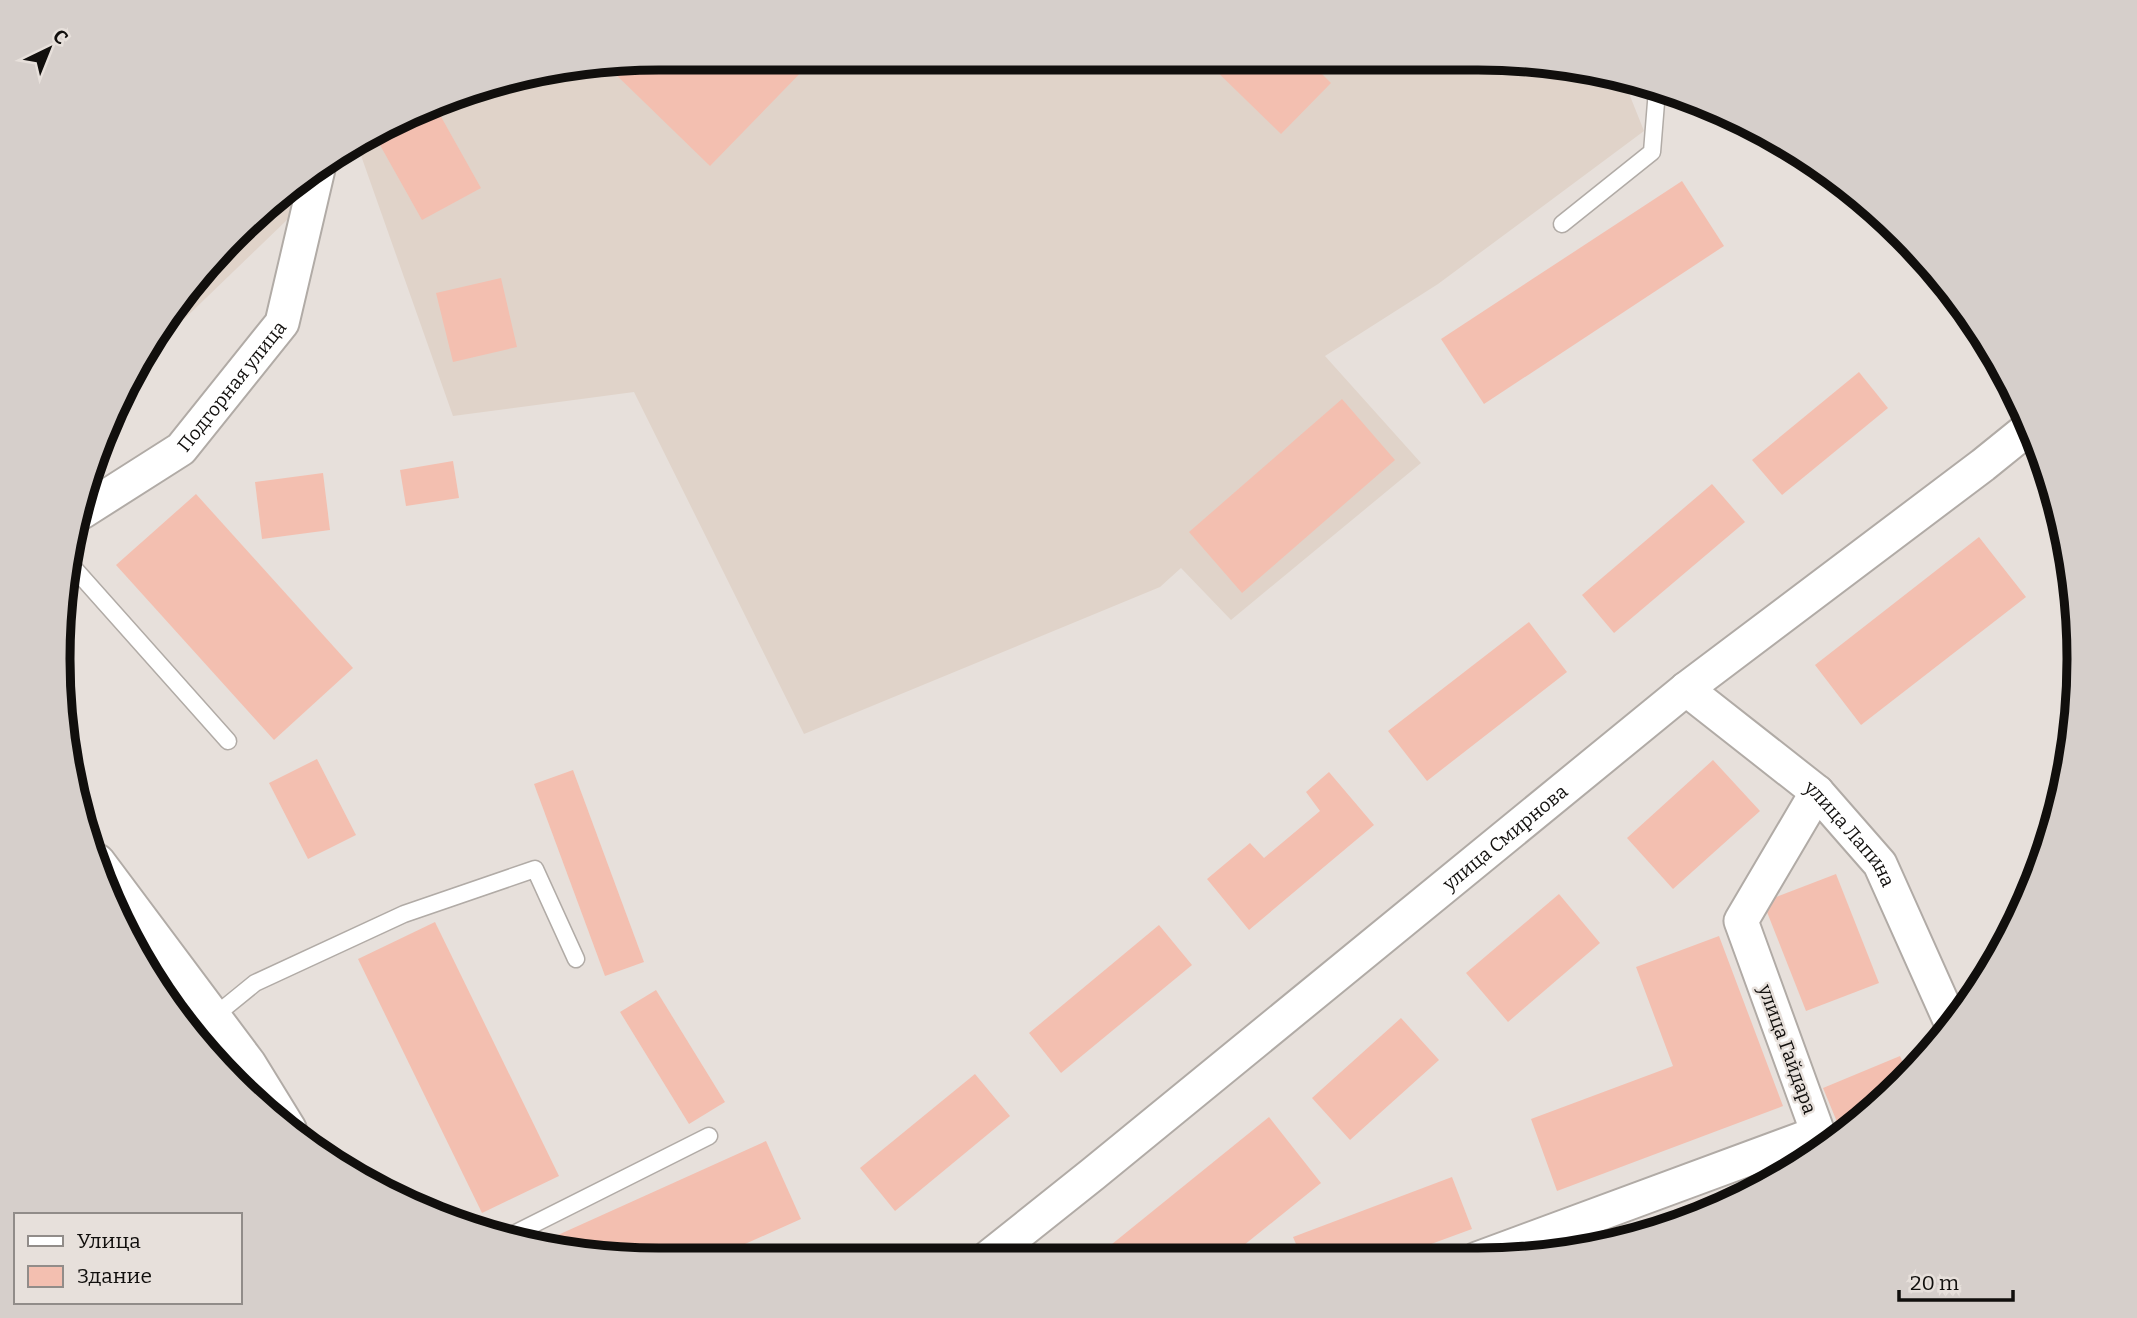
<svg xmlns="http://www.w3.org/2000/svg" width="2137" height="1318" viewBox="0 0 2137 1318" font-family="Bitter,serif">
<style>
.built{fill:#e0d3c9}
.building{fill:#f3bfb0}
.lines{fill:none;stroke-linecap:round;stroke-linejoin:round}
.service-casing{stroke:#b1aba6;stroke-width:19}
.minor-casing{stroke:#b1aba6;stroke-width:37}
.tertiary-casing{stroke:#b1aba6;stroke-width:42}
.service{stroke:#fff;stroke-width:16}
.minor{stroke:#fff;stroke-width:33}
.tertiary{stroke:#fff;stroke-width:38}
.labels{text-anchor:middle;stroke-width:5;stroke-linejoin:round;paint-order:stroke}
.street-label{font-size:19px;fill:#110f0d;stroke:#e7e0db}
.rim{fill:none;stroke:#110f0d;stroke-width:9}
</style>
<rect width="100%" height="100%" fill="#e7e0db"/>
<!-- built -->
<g class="built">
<polygon points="659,58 1556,63 1624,81 1644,131 1438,284 1325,356 1421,463 1231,620 1181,568 1160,587 804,734 634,392 453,416 358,147 466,90"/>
<polygon points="298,179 290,217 150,352 182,293"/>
</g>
<!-- building -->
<g class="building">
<polygon points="659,58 814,59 710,166 607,66"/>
<polygon points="1206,61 1309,61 1331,83 1281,134"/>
<polygon points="435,106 481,188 422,220 376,138"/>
<polygon points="1682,181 1724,246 1484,404 1441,339"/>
<polygon points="1939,275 1963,308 1961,310 1936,277"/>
<polygon points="501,278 517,347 453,362 436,293"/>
<polygon points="1859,372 1888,408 1782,495 1752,460"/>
<polygon points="1342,399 1395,460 1242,593 1189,532"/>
<polygon points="453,461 459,498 406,506 400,470"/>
<polygon points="323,473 330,530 262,539 255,482"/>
<polygon points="1712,484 1745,522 1614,633 1582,595"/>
<polygon points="196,494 353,668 274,740 116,565"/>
<polygon points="1979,537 2026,597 1861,725 1815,665"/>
<polygon points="1529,622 1567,672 1427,781 1388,731"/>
<polygon points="317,759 356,835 308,859 269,783"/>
<polygon points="1713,760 1760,811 1673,889 1627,838"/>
<polygon points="573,770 644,962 605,976 534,784"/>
<polygon points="1329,772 1374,825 1249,930 1207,879 1250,843 1264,858 1320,811 1306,792"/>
<polygon points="1836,874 1879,983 1806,1011 1763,902"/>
<polygon points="1559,894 1600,943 1508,1022 1466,973"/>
<polygon points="435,922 559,1176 482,1213 358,959"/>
<polygon points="1159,925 1192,965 1061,1073 1029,1033"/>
<polygon points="1719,936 1783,1106 1557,1191 1531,1119 1673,1066 1636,967"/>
<polygon points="656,990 725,1102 689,1124 620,1012"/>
<polygon points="1401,1018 1439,1060 1350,1140 1312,1098"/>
<polygon points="1900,1056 1908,1075 1875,1111 1842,1134 1823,1088"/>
<polygon points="975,1074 1010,1116 895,1211 860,1168"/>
<polygon points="1269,1117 1321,1183 1228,1258 1096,1257"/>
<polygon points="766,1141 801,1219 718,1256 581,1255 538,1244"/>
<polygon points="1452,1177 1472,1229 1393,1258 1302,1258 1293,1237"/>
<polygon points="1751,1180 1755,1190 1671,1228 1654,1232 1649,1220"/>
</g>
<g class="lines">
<defs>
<g id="service">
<polyline points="1562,224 1652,152 1657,90"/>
<polyline points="73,567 228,741"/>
<polyline points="212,1018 255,983 404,914 535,869 576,959"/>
<polyline points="510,1236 709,1136"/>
</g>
<g id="minor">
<path id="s1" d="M82 512 181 449 282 323 318 169"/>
<path id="s2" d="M1686 689 1817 792 1880 864 1953 1027"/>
<path id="s3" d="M989 1257 1093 1174 1686 689 1983 465 2030 427"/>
<polyline points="1477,1259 1818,1133 1741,921 1817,792"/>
</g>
<polyline id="tertiary" points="96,863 247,1065 287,1130"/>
</defs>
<!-- service casing -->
<use href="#service" class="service-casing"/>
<!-- minor casing -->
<use href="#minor" class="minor-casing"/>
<!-- tertiary casing -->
<use href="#tertiary" class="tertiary-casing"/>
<!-- service -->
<use href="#service" class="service"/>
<!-- minor -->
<use href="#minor" class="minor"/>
<!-- tertiary -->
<use href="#tertiary" class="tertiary"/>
</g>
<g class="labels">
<!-- street labels -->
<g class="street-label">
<text dy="7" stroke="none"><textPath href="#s1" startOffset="198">Подгорная улица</textPath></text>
<text dy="7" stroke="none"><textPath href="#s3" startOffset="665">улица Смирнова</textPath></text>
<text dy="7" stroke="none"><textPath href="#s2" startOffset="220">улица Лапина</textPath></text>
<text transform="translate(1788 1049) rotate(70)" y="7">улица Гайдара</text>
</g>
</g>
<!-- crop -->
<path d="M0 0H2137V1318H0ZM659 70H1478A589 589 0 0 1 2067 659V659A589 589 0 0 1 1478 1248H659A589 589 0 0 1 70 659V659A589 589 0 0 1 659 70Z" fill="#d6cfcb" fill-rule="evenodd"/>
<path class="rim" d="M659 70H1478A589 589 0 0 1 2067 659V659A589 589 0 0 1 1478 1248H659A589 589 0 0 1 70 659V659A589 589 0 0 1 659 70Z"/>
<!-- legend -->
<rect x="14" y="1213" width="228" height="91" fill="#e7e0db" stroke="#918c89" stroke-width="2"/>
<rect x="28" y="1236" width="35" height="10" fill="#ffffff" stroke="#918c89" stroke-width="2"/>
<text x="77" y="1248" font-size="21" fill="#110f0d">Улица</text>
<rect x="28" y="1266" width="35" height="21" fill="#f3bfb0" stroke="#918c89" stroke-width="2"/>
<text x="77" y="1283" font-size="21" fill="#110f0d">Здание</text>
<!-- north arrow -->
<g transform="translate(49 49) rotate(43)" stroke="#e7e0db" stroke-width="5" paint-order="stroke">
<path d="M0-5L12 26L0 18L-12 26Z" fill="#110f0d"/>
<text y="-10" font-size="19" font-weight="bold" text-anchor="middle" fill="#110f0d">С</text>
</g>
<!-- scale -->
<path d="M1899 1290v10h114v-10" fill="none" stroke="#110f0d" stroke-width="3.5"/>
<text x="1910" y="1290" font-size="21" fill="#110f0d" stroke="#e7e0db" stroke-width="5" paint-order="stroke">20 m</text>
</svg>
